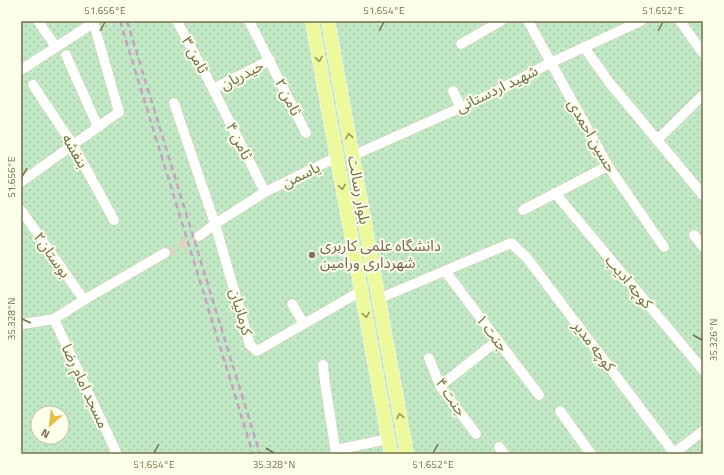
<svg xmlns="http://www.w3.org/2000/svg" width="724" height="475" viewBox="0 0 724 475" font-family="'Titillium Web','Noto Sans Arabic',sans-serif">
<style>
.park{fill:url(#park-dots);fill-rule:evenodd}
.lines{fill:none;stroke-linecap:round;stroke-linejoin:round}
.minor-tunnel{stroke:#d8d8bc;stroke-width:10;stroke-dasharray:10 5;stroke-linecap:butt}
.minor-casing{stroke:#cac9a7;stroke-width:11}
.major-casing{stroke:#fff;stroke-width:14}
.minor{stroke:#fff;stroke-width:10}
.major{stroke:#ecfa9c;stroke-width:13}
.rail{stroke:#c5a2c3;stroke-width:2.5;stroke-dasharray:6 4;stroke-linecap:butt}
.oneway{stroke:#989862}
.ticks{fill:none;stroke:#746e49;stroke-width:1.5}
.education-dot{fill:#8d6e63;stroke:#fcffe9;stroke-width:1.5}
.labels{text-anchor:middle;stroke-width:4;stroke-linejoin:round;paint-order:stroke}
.street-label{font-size:15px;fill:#746e49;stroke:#fcffe9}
.education-label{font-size:15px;fill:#785e54;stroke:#fcffe9;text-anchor:start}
.neatline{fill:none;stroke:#746e49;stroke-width:1.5}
.ticks-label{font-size:10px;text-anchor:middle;fill:#746e49}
</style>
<defs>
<pattern id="park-dots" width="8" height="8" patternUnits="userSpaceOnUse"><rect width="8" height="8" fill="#c2e9c6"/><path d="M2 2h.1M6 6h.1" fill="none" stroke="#a2c1a3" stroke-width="1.8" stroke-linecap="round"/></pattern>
</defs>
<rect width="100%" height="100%" fill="#f9fce3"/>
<!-- park -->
<path class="park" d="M21 21H703V454H21ZM38 413H62V437H38Z"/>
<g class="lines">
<!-- minor-tunnel -->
<polyline class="minor-tunnel" points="165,253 199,236"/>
<defs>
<g id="minor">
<polyline points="38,21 56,47"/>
<polyline points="177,21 213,89 265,192"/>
<polyline points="249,21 306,133"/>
<polyline points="528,21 608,166 664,247"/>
<polyline points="680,21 703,53"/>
<polyline points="461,44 501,21"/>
<polyline points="584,47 609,82 703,195"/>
<polyline points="66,55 98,127"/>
<polyline points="21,70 93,23"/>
<polyline points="33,85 73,145 114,220"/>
<polyline points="213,89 270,60"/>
<polyline points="453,91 461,108"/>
<polyline points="174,103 215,224 250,345 257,351 361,291"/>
<polyline points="657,140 703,95"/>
<polyline points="352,156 489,95 550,63 641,21"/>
<polyline points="21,182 119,112 93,21"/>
<polyline points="555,193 703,370"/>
<polyline points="21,210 84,300"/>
<polyline points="523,210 608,166"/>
<polyline points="694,235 703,247"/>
<polyline points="199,236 215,224 265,192 337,157"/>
<polyline points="445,271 539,395"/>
<polyline points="378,299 511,243 527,258 674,453"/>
<polyline points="292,304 304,324"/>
<polyline points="54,319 117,454"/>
<polyline points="21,325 23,324 54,319 84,300 165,253"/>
<polyline points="429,358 440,386 476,434"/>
<polyline points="323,365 325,383 336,454"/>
<polyline points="440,386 498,340"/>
<polyline points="560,411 591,454"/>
<polyline points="499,447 504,454"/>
<polyline points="336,450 388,439"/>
<polyline points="673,454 703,431"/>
</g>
<g id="major">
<polyline points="312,21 391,454"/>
<polyline points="328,21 407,454"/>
</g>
</defs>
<!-- minor casing -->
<use href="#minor" class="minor-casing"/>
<!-- major casing -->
<use href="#major" class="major-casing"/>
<!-- minor -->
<use href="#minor" class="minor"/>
<!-- major -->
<use href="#major" class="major"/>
<!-- rail -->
<g class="rail">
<polyline points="120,21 253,454"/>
<polyline points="127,21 260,454"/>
</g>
</g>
<!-- one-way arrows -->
<defs><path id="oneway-chevron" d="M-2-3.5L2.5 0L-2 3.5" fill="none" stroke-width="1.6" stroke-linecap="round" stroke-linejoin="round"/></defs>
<g class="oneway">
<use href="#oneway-chevron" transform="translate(319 59) rotate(80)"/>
<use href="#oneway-chevron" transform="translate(349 136) rotate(-100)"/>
<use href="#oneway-chevron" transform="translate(342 187) rotate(80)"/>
<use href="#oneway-chevron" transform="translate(366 315) rotate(80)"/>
<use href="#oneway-chevron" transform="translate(400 416) rotate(-100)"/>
</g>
<!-- ticks -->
<path class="ticks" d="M100 31 105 22M379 31 384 22M658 31 663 22M22 177 27 168M22 319 31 323M693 335 702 340M266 448 274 453M154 453 159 444M433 453 438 444"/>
<!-- markers -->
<circle class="education-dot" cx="312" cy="255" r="4"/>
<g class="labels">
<!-- street labels -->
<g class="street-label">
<text transform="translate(195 55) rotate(62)" y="5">ثامن ۳</text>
<text transform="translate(242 75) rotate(-28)" y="5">حیدریان</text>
<text transform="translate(497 89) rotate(-26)" y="5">شهید اردستانی</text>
<text transform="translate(288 97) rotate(63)" y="5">ثامن ۲</text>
<text transform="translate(592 136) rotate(60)" y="5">حسین احمدی</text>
<text transform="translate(239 141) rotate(63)" y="5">ثامن ۴</text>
<text transform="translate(75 151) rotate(60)" y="5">بنفشه</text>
<text transform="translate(301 175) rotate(-26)" y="5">یاسمن</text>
<text transform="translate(359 190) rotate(80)" y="5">بلوار رسالت</text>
<text transform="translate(52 255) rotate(55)" y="5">بوستان۲</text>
<text transform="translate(629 282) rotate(50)" y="5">کوچه ادیب</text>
<text transform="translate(241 312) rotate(74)" y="5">کرمانیان</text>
<text transform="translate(492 333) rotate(53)" y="5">جنت ۱</text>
<text transform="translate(594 346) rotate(53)" y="5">کوچه مدیر</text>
<text transform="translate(85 386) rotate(65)" y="5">مسجد امام رضا</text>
<text transform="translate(451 397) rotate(56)" y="5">جنت ۴</text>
</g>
<!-- education labels -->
<g class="education-label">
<text x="320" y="251">دانشگاه علمی کاربری<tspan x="320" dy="17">شهرداری ورامین</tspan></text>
</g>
</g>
<!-- border -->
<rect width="724" height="475" fill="none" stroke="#fcffe9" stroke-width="44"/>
<!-- north arrow -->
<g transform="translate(50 425) rotate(208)"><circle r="19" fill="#fcffe9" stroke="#c6c5a9"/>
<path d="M0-3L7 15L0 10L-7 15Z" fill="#e5bc49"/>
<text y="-6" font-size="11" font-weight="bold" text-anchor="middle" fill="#746e49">N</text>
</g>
<rect x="22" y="22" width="680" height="431" class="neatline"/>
<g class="ticks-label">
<text x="105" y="14">51.656°E</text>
<text x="384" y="14">51.654°E</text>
<text x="663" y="14">51.652°E</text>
<text transform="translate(11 177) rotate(-90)" y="4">51.656°E</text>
<text transform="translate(11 319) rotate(-90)" y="4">35.328°N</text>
<text transform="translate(713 340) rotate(-90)" y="4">35.326°N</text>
<text x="154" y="468">51.654°E</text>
<text x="274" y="468">35.328°N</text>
<text x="433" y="468">51.652°E</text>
</g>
</svg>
